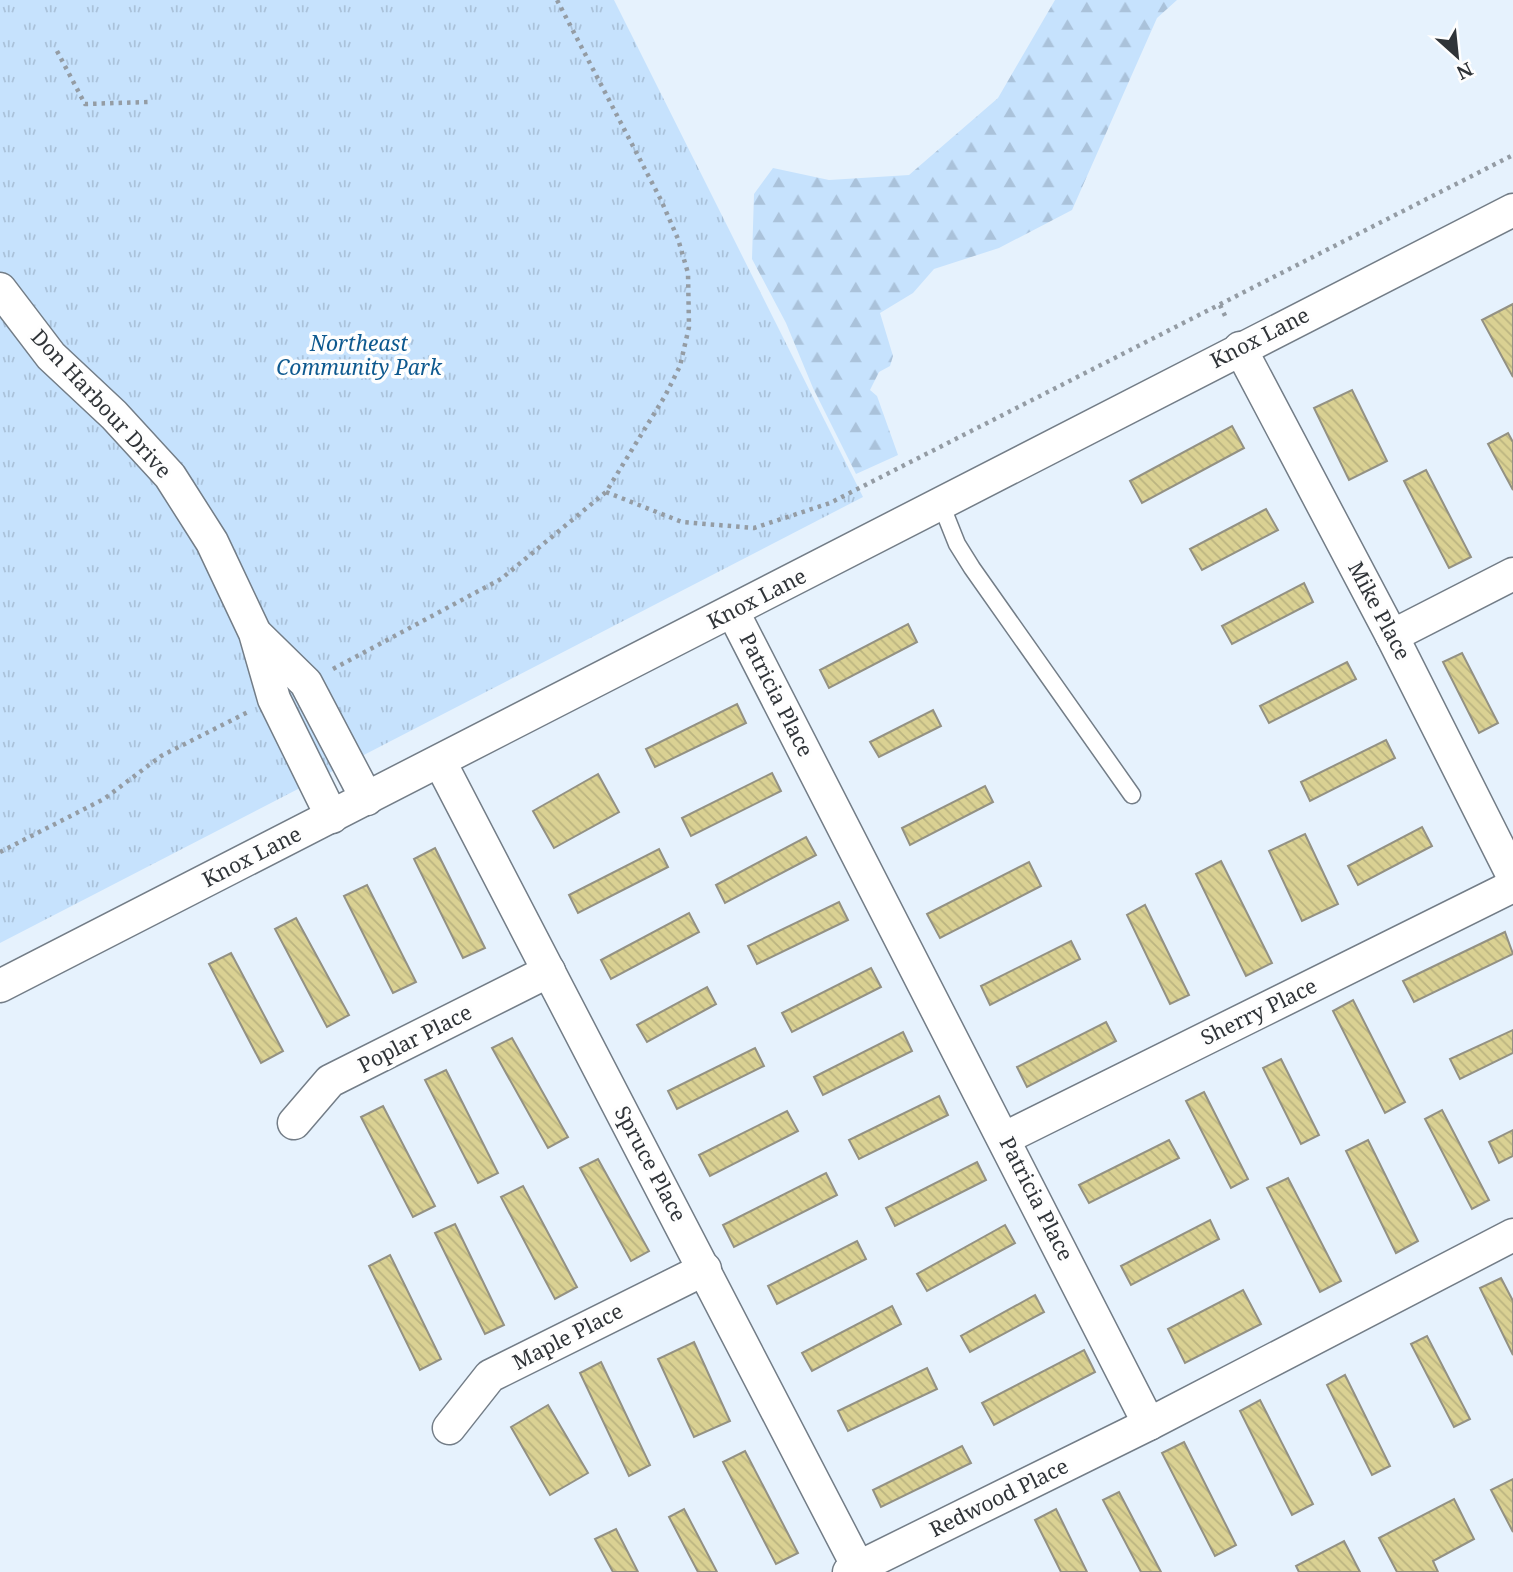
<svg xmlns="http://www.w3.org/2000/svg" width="1513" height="1572" viewBox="0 0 1513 1572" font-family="'Noto Serif',serif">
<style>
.forest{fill:url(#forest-firs)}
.park{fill:url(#park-tufts)}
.building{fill:url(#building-back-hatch);stroke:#939183;stroke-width:2}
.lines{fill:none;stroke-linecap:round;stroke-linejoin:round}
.service-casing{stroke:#737d87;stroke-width:19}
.minor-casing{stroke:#737d87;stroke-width:35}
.path{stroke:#949ca4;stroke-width:4.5;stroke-dasharray:3.5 5;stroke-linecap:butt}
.service{stroke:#fff;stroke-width:16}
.minor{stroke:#fff;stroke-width:32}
.labels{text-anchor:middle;stroke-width:7;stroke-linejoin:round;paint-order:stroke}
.street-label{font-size:21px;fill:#303438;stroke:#fefefe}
.park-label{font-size:21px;font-style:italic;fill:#0e598f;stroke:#fefefe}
</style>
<defs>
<pattern id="forest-firs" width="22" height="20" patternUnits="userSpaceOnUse" patternTransform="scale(1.75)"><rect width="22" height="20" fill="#c6e2fd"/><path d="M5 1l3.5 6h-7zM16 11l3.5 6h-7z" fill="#aac2da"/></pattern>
<pattern id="park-tufts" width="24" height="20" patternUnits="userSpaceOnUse" patternTransform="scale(1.75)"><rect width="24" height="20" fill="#c6e2fd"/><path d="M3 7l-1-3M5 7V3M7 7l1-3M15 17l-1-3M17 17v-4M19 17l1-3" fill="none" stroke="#aac2da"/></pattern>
<pattern id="building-back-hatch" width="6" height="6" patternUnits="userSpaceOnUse" patternTransform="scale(1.75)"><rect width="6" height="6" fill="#dad193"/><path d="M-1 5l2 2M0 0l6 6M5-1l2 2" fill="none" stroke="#bbb480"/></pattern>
</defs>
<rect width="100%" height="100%" fill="#e6f2fd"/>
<!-- forest -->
<polygon class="forest" points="1055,0 1177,0 1157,18 1072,210 999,248 934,269 913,293 880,313 893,356 890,366 879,372 870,390 877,396 898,455 856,474 813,388 786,323 752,259 754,194 773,168 829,180 909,175 998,98"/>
<!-- park -->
<polygon class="park" points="0,0 614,0 863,497 0,943"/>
<!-- building -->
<g class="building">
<polygon points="1513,304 1513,377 1482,320"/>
<polygon points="1352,390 1387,461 1349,480 1314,408"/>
<polygon points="1232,426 1244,448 1142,503 1130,481"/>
<polygon points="1508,433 1513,442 1513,490 1488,444"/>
<polygon points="1426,470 1471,557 1449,568 1404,481"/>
<polygon points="1266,509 1278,530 1202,570 1190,549"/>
<polygon points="1304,583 1313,602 1232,644 1222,626"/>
<polygon points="908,624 917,642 829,688 820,670"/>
<polygon points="1462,653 1498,723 1479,733 1443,662"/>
<polygon points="1347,662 1356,679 1269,723 1260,706"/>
<polygon points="737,704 746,723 655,767 646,749"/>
<polygon points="933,710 941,726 879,757 870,742"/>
<polygon points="1386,740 1395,758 1310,801 1301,782"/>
<polygon points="772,773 781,791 691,836 682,818"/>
<polygon points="598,774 619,812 554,848 533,811"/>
<polygon points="985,786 993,802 910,845 902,828"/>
<polygon points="1422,827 1432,846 1358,885 1348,866"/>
<polygon points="1305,834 1338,904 1302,921 1269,851"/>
<polygon points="806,837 816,855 725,903 716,885"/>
<polygon points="435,848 485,948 463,958 414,859"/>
<polygon points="659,849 668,867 578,913 569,895"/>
<polygon points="1221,861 1272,963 1246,976 1196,874"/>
<polygon points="1029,862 1041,886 940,938 927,914"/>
<polygon points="367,885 416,982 393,993 344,896"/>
<polygon points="839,902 848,920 757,964 748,946"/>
<polygon points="1145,905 1189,995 1170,1004 1127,915"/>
<polygon points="689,913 699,932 611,979 601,960"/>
<polygon points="296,918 349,1015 327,1027 275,929"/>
<polygon points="1505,932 1513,954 1414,1002 1403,981"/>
<polygon points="1071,941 1080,959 990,1005 981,986"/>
<polygon points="231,953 283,1051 261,1063 209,964"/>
<polygon points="871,968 881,987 792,1032 782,1013"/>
<polygon points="707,987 716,1004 647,1042 637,1025"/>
<polygon points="1353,1000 1405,1102 1385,1113 1333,1011"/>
<polygon points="1106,1022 1116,1041 1027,1087 1017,1067"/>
<polygon points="1513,1030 1513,1053 1460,1079 1450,1059"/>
<polygon points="903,1032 912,1051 823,1095 814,1077"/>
<polygon points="512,1038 568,1137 548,1148 492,1048"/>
<polygon points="755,1048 764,1066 677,1109 668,1091"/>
<polygon points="1281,1059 1319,1135 1301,1144 1263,1068"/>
<polygon points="446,1070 498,1173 478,1183 425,1080"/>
<polygon points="1204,1092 1248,1179 1231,1188 1186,1101"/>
<polygon points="939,1096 948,1115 859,1159 849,1140"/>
<polygon points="383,1106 435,1206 413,1217 361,1117"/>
<polygon points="1442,1110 1489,1200 1472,1209 1425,1119"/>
<polygon points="787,1111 798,1131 710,1176 699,1155"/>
<polygon points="1513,1130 1513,1156 1499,1163 1489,1142"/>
<polygon points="1169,1140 1179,1158 1089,1203 1079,1185"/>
<polygon points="1368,1140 1418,1241 1396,1253 1346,1151"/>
<polygon points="598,1159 649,1251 631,1261 580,1168"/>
<polygon points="977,1162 986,1180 895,1226 886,1208"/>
<polygon points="826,1173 837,1195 734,1247 723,1225"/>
<polygon points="1288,1178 1341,1281 1320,1292 1267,1188"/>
<polygon points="523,1186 577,1287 555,1299 501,1197"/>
<polygon points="1210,1220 1219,1239 1131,1285 1121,1266"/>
<polygon points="455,1224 504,1325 485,1334 435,1233"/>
<polygon points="1005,1225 1015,1243 927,1291 917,1274"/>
<polygon points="857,1241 866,1259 777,1304 768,1286"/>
<polygon points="390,1255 441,1359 420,1370 369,1266"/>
<polygon points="1501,1278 1513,1301 1513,1355 1480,1288"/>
<polygon points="1243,1290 1261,1324 1185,1363 1168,1329"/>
<polygon points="1035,1295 1044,1312 970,1352 961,1336"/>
<polygon points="892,1306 901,1324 812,1371 802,1353"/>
<polygon points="1427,1336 1470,1419 1454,1427 1411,1344"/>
<polygon points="694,1342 730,1421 694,1437 658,1359"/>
<polygon points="1084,1350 1095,1372 994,1425 982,1403"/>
<polygon points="601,1362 650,1465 629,1476 580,1373"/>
<polygon points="927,1368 937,1389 848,1431 838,1411"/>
<polygon points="1345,1375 1390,1466 1372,1475 1327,1385"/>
<polygon points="1260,1400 1313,1504 1292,1515 1240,1411"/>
<polygon points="548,1405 588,1473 550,1495 511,1427"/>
<polygon points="1184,1442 1236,1545 1215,1556 1162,1453"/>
<polygon points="962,1446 971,1463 881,1507 873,1490"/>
<polygon points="745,1451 798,1553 776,1564 723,1462"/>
<polygon points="1513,1479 1513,1532 1491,1490"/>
<polygon points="1119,1492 1161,1572 1141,1572 1103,1500"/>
<polygon points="1454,1499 1474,1539 1433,1561 1438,1572 1397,1572 1379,1538"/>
<polygon points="684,1509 717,1572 698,1572 669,1517"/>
<polygon points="1056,1509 1087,1572 1061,1572 1035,1520"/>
<polygon points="616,1529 638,1572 613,1572 595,1539"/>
<polygon points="1344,1541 1360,1572 1299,1572 1296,1566"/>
</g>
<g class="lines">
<defs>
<polyline id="service" points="941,504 957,544 972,568 1132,795"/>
<g id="minor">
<polyline points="0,289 51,356 114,415 170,476 212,542 255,633 274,699 332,817"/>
<polyline points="1240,348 1392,636 1513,876"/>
<polyline points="733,612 1149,1424"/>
<polyline points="258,636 306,683 367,799"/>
<polyline points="1392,636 1513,574"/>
<polyline points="440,762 858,1567"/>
<polyline points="0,986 1513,210"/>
<polyline points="294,1123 330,1081 549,971"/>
<polyline points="1005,1138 1513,886"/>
<polyline points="449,1428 490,1376 705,1269"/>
<polyline points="849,1572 1149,1424 1513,1235"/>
</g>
</defs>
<!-- service casing -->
<use href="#service" class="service-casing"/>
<!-- minor casing -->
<use href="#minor" class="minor-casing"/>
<!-- path -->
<g class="path">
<polyline points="57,51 85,104 148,102"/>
<polyline points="1220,305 1227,320"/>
<polyline points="606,492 682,522 754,528 830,503 1513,155"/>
<polyline points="333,669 501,579 606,492 665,396 680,366 689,327 688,273 678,239 661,200 557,0"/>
<polyline points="0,852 104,799 161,756 248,712"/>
</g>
<!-- service -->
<use href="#service" class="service"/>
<!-- minor -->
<use href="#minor" class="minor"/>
</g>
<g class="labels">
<!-- street labels -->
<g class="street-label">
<text transform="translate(1260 338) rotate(-27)" y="7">Knox Lane</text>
<text transform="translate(101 404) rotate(47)" y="7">Don Harbour Drive</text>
<text transform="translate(757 599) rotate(-27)" y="7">Knox Lane</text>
<text transform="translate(1379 611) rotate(62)" y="7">Mike Place</text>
<text transform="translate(776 695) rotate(63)" y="7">Patricia Place</text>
<text transform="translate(252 857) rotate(-27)" y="7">Knox Lane</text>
<text transform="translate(1259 1012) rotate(-26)" y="7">Sherry Place</text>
<text transform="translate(415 1039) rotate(-27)" y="7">Poplar Place</text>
<text transform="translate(650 1164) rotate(62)" y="7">Spruce Place</text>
<text transform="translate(1036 1199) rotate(63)" y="7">Patricia Place</text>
<text transform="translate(568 1337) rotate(-27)" y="7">Maple Place</text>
<text transform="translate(999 1498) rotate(-26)" y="7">Redwood Place</text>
</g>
<!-- park labels -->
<g class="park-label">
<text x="359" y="351">Northeast<tspan x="359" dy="24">Community Park</tspan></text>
</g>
</g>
<!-- north arrow -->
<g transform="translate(1457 56) rotate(153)" stroke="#fefefe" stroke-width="5" paint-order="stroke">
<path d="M0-5L12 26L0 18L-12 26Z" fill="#303438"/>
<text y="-10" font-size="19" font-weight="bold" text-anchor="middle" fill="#303438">N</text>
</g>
</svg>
